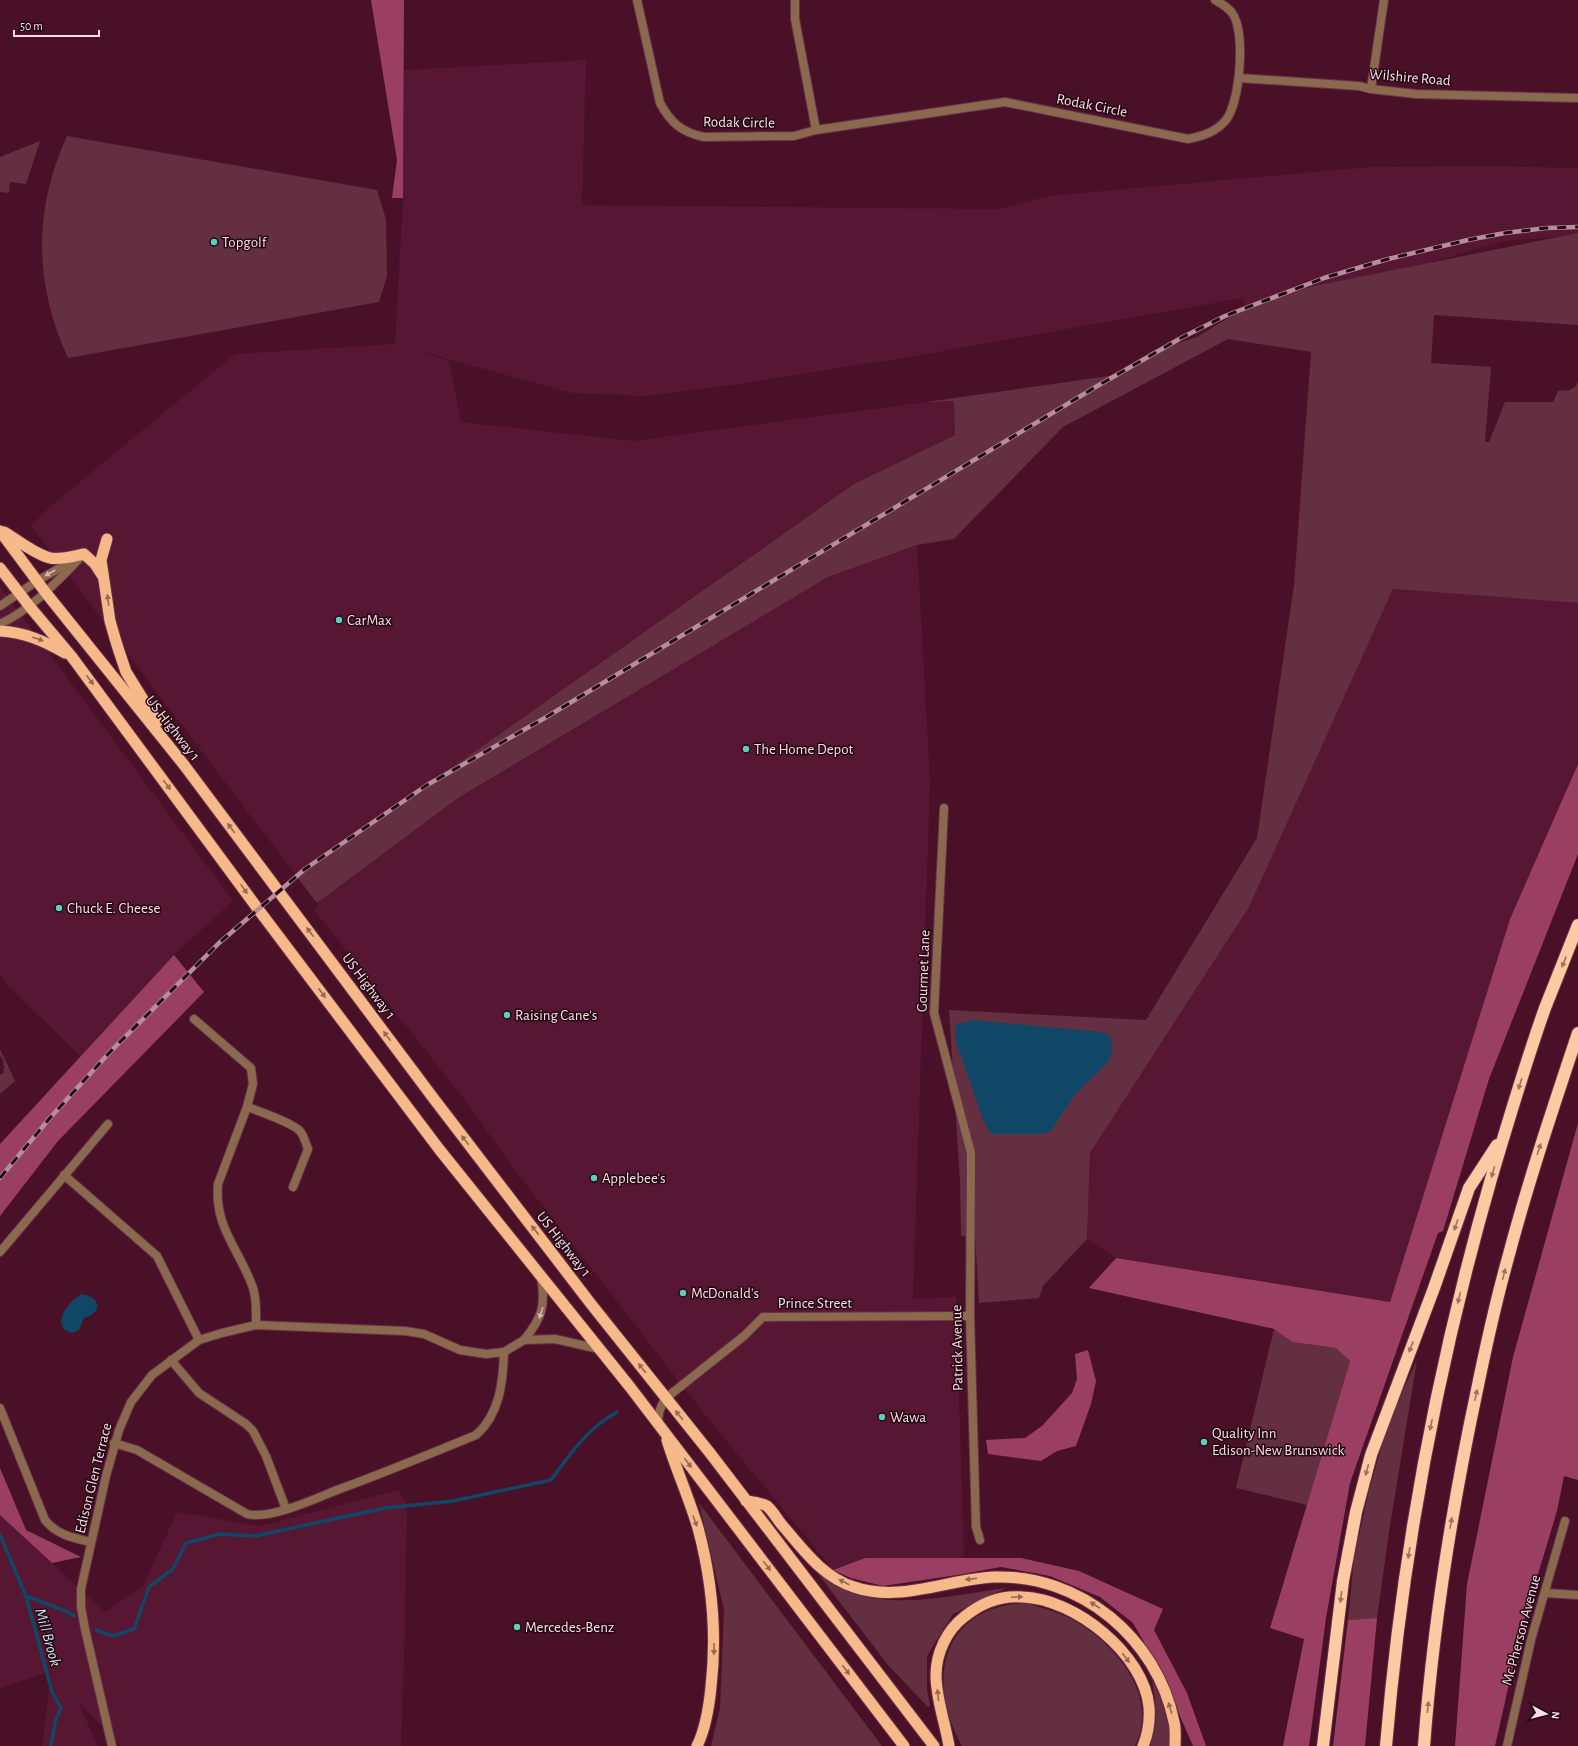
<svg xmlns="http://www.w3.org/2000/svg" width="1578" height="1746" viewBox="0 0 1578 1746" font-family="'Alegreya Sans',sans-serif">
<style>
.built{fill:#571632}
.green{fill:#632f41}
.forest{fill:#9a3f62}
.water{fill:#104766}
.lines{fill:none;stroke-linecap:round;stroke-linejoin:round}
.stream{stroke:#104766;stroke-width:3.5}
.minor-casing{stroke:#673147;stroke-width:10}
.trunk-casing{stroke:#673147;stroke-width:13}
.motorway-casing{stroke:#673147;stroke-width:14}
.minor{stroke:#8b694f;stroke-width:8}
.trunk{stroke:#f5b98a;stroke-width:11}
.motorway{stroke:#fdcaa4;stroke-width:12}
.rail-casing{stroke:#b78d9c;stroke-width:4.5}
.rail{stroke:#210811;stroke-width:3;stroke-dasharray:9;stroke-linecap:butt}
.oneway{fill:#d5b5b2}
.oneway2{fill:#966954}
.oneway3{fill:#9a7362}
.poi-dot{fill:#5dceb9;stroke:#210811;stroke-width:1.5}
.labels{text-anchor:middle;stroke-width:3;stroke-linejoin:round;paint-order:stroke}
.street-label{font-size:15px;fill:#fddee7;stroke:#210811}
.poi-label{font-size:15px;fill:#fddee7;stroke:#210811;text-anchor:start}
.water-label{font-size:16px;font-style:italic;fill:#cce1f1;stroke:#210811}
</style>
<rect width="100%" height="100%" fill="#4a1028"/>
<!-- built -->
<g class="built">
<polygon points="586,60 582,205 1001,209 1048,196 1369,167 1487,166 1578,168 1578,235 1505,241 1248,315 1243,298 909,357 739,384 647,396 572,393 412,349 449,361 461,422 633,441 926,402 955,401 955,435 854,484 297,877 31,526 53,504 235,354 395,344 403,198 404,70"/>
<polygon points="917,545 930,781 913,1299 956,1297 964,1558 865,1558 833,1570 705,1415 511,1165 461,1095 315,911 320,900 458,798 828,577"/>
<polygon points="0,587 233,901 174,955 81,1057 7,985 0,974"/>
<polygon points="1393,589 1578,603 1578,764 1510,919 1390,1302 1116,1258 1087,1239 1090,1153 1249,907"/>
<polygon points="398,1490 407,1503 405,1628 401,1746 120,1746 79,1702 97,1746 42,1746 51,1671 0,1688 0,1515 105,1612 143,1586 177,1512 260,1526"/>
</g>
<!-- green -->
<g class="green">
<path d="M67 136 377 190 386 219 387 276 379 302 68 358C34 284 33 210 67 136Z"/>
<polygon points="40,141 26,184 10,182 9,193 0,192 0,157"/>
<polygon points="1578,233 1578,325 1434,315 1431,363 1491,367 1485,442 1489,442 1505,402 1553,402 1558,391 1570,390 1576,386 1578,380 1578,603 1393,589 1249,907 1090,1153 1087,1239 1043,1286 1039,1298 979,1303 975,1235 961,1236 960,1182 949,1010 1146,1020 1257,838 1294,585 1311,352 1228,339 1063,427 954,539 917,545 828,577 458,798 317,903 297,877 854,484 955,435 954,401 926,402 1116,375 1152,351 1197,337 1249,305 1314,286"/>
<polygon points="0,1049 15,1081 0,1094 0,1075 4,1072 3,1069 5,1068 3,1064 4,1062 1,1056 0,1057"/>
<polygon points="1274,1329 1292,1342 1336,1348 1350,1361 1307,1505 1236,1488"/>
<polygon points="1417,1360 1389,1532 1377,1618 1348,1620 1354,1558 1369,1490 1390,1418"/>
<polygon points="699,1503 882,1746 711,1746 720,1708 724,1610"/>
<path d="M816 1571C827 1576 837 1587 850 1592 896 1610 958 1594 1006 1588L953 1614 927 1656V1689L930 1706 928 1707 888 1665Z"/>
<path d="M1024 1603C1040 1607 1056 1611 1071 1619 1114 1642 1160 1695 1135 1746H962C926 1682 940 1608 1024 1603Z"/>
<path d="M1152 1680 1163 1703 1169 1730 1170 1746H1150C1159 1721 1156 1705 1152 1680Z"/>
</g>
<!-- forest -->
<g class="forest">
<polygon points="371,0 404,0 403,198 392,198 397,160"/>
<polygon points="1578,764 1578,854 1489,1079 1443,1231 1438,1233 1350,1483 1326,1618 1309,1746 1283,1746 1304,1639 1270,1628 1350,1361 1336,1348 1292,1342 1274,1329 1089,1288 1116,1258 1390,1302 1510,919"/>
<polygon points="174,955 204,992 58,1141 0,1216 0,1144"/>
<polygon points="1578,1123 1578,1480 1564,1476 1557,1511 1521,1631 1495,1746 1455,1746 1467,1584 1513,1357"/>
<polygon points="1088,1350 1096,1381 1091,1404 1076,1446 1057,1451 1041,1461 988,1454 986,1440 1025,1438 1042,1426 1072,1393 1077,1379 1075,1354"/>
<polygon points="0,1468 26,1530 81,1557 52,1563 0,1515"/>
<polygon points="865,1558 1021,1558 1079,1571 1163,1609 1154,1630 1187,1693 1206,1746 1193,1746 1160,1670 1133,1623 1100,1597 1050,1576 1001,1567 957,1575 883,1586 851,1578 833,1570"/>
<polygon points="1377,1618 1365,1746 1333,1746 1348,1620"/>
</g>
<!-- water -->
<g class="water">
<polygon points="972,1020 1102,1032 1109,1035 1112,1043 1112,1053 1109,1061 1076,1093 1050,1132 1038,1134 991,1134 984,1122 955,1039 956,1025"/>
<path d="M82 1294C101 1297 103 1313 84 1318L79 1330 72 1333C70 1332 66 1331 64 1329 54 1318 73 1298 82 1294Z"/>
</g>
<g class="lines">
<!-- stream -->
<g class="stream">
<polyline points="0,1535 26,1596 52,1692 61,1708 55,1722 51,1746"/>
<polyline points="26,1596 68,1612 74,1616"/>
<path d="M96 1630 113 1636 134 1629 149 1587 173 1569 186 1543 220 1534 255 1536 385 1508 453 1501 551 1480C570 1454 588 1428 617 1412"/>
</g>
<defs>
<g id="minor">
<path d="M637 0 660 103C671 123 681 132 704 137L794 136 816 130 1005 102 1188 139C1203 136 1216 132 1226 120 1240 101 1245 37 1234 16 1230 8 1222 4 1215 0"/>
<polyline points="795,0 795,19 816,130"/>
<polyline points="1239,78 1359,86 1371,89 1416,94 1578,98"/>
<polyline points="1371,89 1384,0"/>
<polyline points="0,606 37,581 75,559"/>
<path d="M0 624C34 608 58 580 84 554"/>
<polyline points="944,808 934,1013 971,1153 970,1316 976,1527 980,1540"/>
<path d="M194 1019 251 1068 253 1084 247 1107 218 1184C214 1228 240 1250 253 1288 257 1300 256 1313 256 1325"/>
<path d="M247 1107C259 1111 292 1123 300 1131 304 1136 306 1144 308 1149L293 1187"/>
<polyline points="64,1175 157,1256 199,1340"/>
<polyline points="0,1252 108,1124"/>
<path d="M541 1277C546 1306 542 1318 524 1340L555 1339 599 1349"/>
<polyline points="171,1360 199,1393 246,1424 253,1431 266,1456 286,1509"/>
<path d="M0 1408 45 1520C57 1535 73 1538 91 1542"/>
<path d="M658 1424C658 1413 660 1407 666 1398L744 1336 763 1317 970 1316"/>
<path d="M114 1443 137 1450 247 1514C269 1520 315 1499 337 1490 384 1473 430 1454 476 1435 500 1414 503 1382 504 1352"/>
<polyline points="1546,1593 1578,1595"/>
<polyline points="112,1746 85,1629 81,1607 81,1589 106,1476 119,1430 131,1402 152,1375 199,1340 222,1333 256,1325 405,1331 424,1334 460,1350 486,1354 504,1352 524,1340"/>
<polyline points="1507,1746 1531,1640 1565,1521"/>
</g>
<g id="trunk">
<polyline points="0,531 46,593 184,765 434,1099 591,1304 710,1453 934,1746"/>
<path d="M4 532C18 540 34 554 50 558 61 560 74 556 84 554L95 564 102 575"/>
<polyline points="107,539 101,560 110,621 117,645 126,672 157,722"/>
<polyline points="0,568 30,607 72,657 258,909 439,1149 630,1387 904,1746"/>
<path d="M0 631C24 632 44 641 65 653"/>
<path d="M667 1440C676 1469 689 1498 698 1528 712 1580 717 1634 711 1687 709 1707 706 1728 697 1746"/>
<path d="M746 1501C752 1502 762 1503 767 1506 773 1511 777 1519 782 1525 803 1549 822 1577 854 1587 900 1603 948 1579 994 1577 1080 1574 1157 1638 1174 1722 1176 1729 1175 1738 1175 1746"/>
<path d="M949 1746C945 1722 936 1699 936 1675 936 1653 947 1630 964 1617 981 1603 1001 1595 1023 1597 1075 1599 1144 1654 1149 1707 1150 1721 1148 1734 1143 1746"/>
</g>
<g id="motorway">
<polyline points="1323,1746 1343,1581 1356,1512 1371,1455 1434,1288 1469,1188 1497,1145"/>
<path d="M1386 1746C1402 1554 1438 1364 1491 1179 1508 1122 1525 1064 1545 1008 1556 981 1567 953 1578 925"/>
<path d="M1424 1746C1433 1626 1452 1507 1477 1390 1486 1346 1496 1301 1508 1258 1528 1182 1553 1108 1578 1033"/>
</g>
</defs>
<!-- minor casing -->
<use href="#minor" class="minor-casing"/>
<!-- trunk casing -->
<use href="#trunk" class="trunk-casing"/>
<!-- motorway casing -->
<use href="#motorway" class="motorway-casing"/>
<!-- minor -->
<use href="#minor" class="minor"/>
<!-- trunk -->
<use href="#trunk" class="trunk"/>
<!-- motorway -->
<use href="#motorway" class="motorway"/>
<defs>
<polyline id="rail" points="0,1178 49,1119 109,1053 219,943 305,869 427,785 543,719 1099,385 1181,338 1225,316 1324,278 1388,259 1468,240 1505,233 1546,228 1578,227"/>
</defs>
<!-- rail casing -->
<use href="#rail" class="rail-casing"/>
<!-- rail -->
<use href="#rail" class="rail"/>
</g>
<!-- one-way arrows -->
<defs><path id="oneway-solid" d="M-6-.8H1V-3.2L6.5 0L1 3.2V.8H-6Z"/></defs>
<g class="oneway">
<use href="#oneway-solid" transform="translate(50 573) rotate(150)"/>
<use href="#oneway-solid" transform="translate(541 1313) rotate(108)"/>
</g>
<g class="oneway2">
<use href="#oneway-solid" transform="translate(108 600) rotate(-97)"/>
<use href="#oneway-solid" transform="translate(38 639) rotate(18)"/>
<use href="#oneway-solid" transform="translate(90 680) rotate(53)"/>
<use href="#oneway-solid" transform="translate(167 785) rotate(53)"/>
<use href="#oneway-solid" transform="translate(231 828) rotate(-127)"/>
<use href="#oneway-solid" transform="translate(244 889) rotate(55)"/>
<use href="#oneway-solid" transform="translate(310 932) rotate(-127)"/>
<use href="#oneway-solid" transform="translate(322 993) rotate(53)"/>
<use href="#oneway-solid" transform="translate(387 1036) rotate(-127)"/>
<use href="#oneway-solid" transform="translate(465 1140) rotate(-128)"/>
<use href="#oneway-solid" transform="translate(535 1230) rotate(-128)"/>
<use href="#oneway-solid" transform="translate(642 1368) rotate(-128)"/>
<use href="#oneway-solid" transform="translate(679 1415) rotate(-129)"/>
<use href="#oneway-solid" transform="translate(688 1463) rotate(53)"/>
<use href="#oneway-solid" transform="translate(695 1521) rotate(70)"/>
<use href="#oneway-solid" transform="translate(767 1566) rotate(53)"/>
<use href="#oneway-solid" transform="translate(971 1579) rotate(173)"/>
<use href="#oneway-solid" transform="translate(844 1582) rotate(-153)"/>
<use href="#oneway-solid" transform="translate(1017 1597) rotate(-2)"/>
<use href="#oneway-solid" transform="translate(1095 1605) rotate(-147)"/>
<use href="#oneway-solid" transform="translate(714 1649) rotate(90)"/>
<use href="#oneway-solid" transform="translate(1126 1658) rotate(53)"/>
<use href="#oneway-solid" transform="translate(846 1670) rotate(53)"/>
<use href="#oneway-solid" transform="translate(938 1695) rotate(-95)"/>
<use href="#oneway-solid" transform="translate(1170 1708) rotate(-107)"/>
</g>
<g class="oneway3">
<use href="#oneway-solid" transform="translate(1564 962) rotate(111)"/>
<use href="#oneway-solid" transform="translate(1520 1084) rotate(108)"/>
<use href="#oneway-solid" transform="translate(1539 1149) rotate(-72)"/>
<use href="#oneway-solid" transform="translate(1493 1172) rotate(106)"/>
<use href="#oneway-solid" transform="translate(1456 1225) rotate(109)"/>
<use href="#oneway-solid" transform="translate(1504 1274) rotate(-76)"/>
<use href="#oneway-solid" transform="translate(1459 1298) rotate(104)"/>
<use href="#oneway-solid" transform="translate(1411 1347) rotate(111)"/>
<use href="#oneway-solid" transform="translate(1476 1395) rotate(-78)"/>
<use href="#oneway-solid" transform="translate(1431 1425) rotate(102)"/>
<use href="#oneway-solid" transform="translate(1367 1470) rotate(105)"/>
<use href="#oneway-solid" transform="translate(1451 1523) rotate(-80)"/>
<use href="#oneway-solid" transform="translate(1409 1553) rotate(99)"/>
<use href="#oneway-solid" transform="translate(1341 1597) rotate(97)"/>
<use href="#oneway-solid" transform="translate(1428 1707) rotate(-84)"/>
</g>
<!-- markers -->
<g class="poi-dot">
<circle cx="214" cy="242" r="4"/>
<circle cx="339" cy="620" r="4"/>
<circle cx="746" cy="749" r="4"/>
<circle cx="59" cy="908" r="4"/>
<circle cx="507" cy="1015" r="4"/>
<circle cx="594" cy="1178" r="4"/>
<circle cx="683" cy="1293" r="4"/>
<circle cx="882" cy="1417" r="4"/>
<circle cx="1204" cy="1442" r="4"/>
<circle cx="517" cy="1627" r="4"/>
</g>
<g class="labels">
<!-- street labels -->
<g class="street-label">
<text transform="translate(1410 77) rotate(5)" y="5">Wilshire Road</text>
<text transform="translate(1092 105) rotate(11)" y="5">Rodak Circle</text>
<text transform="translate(739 122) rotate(1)" y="5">Rodak Circle</text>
<text transform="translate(173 728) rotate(52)" y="5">US Highway 1</text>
<text transform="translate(923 971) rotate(-88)" y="5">Gourmet Lane</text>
<text transform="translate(369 986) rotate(53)" y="5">US Highway 1</text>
<text transform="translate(564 1244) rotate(52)" y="5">US Highway 1</text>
<text x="815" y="1308">Prince Street</text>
<text transform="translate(957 1348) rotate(-91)" y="5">Patrick Avenue</text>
<text transform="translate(93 1478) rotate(-76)" y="5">Edison Glen Terrace</text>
<text transform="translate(1521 1630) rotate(-75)" y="5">Mc Pherson Avenue</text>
</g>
<!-- poi labels -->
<g class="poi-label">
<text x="222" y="247">Topgolf</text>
<text x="347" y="625">CarMax</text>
<text x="754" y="754">The Home Depot</text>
<text x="67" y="913">Chuck E. Cheese</text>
<text x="515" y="1020">Raising Cane's</text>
<text x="602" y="1183">Applebee's</text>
<text x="691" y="1298">McDonald's</text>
<text x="890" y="1422">Wawa</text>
<text x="1212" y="1438">Quality Inn<tspan x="1212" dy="17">Edison-New Brunswick</tspan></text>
<text x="525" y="1632">Mercedes-Benz</text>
</g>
<!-- water labels -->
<g class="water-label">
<text transform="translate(49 1637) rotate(74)" y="6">Mill Brook</text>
</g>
</g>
<!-- north arrow -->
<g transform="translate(1546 1714) rotate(97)" stroke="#210811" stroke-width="3" paint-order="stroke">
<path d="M0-3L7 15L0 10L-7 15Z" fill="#fddee7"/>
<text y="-6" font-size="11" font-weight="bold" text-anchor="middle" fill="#fddee7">N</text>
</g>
<!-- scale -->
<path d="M14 30v6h85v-6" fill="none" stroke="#fddee7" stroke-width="2"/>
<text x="20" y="30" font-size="12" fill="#fddee7" stroke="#210811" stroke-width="3" paint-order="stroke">50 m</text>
</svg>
